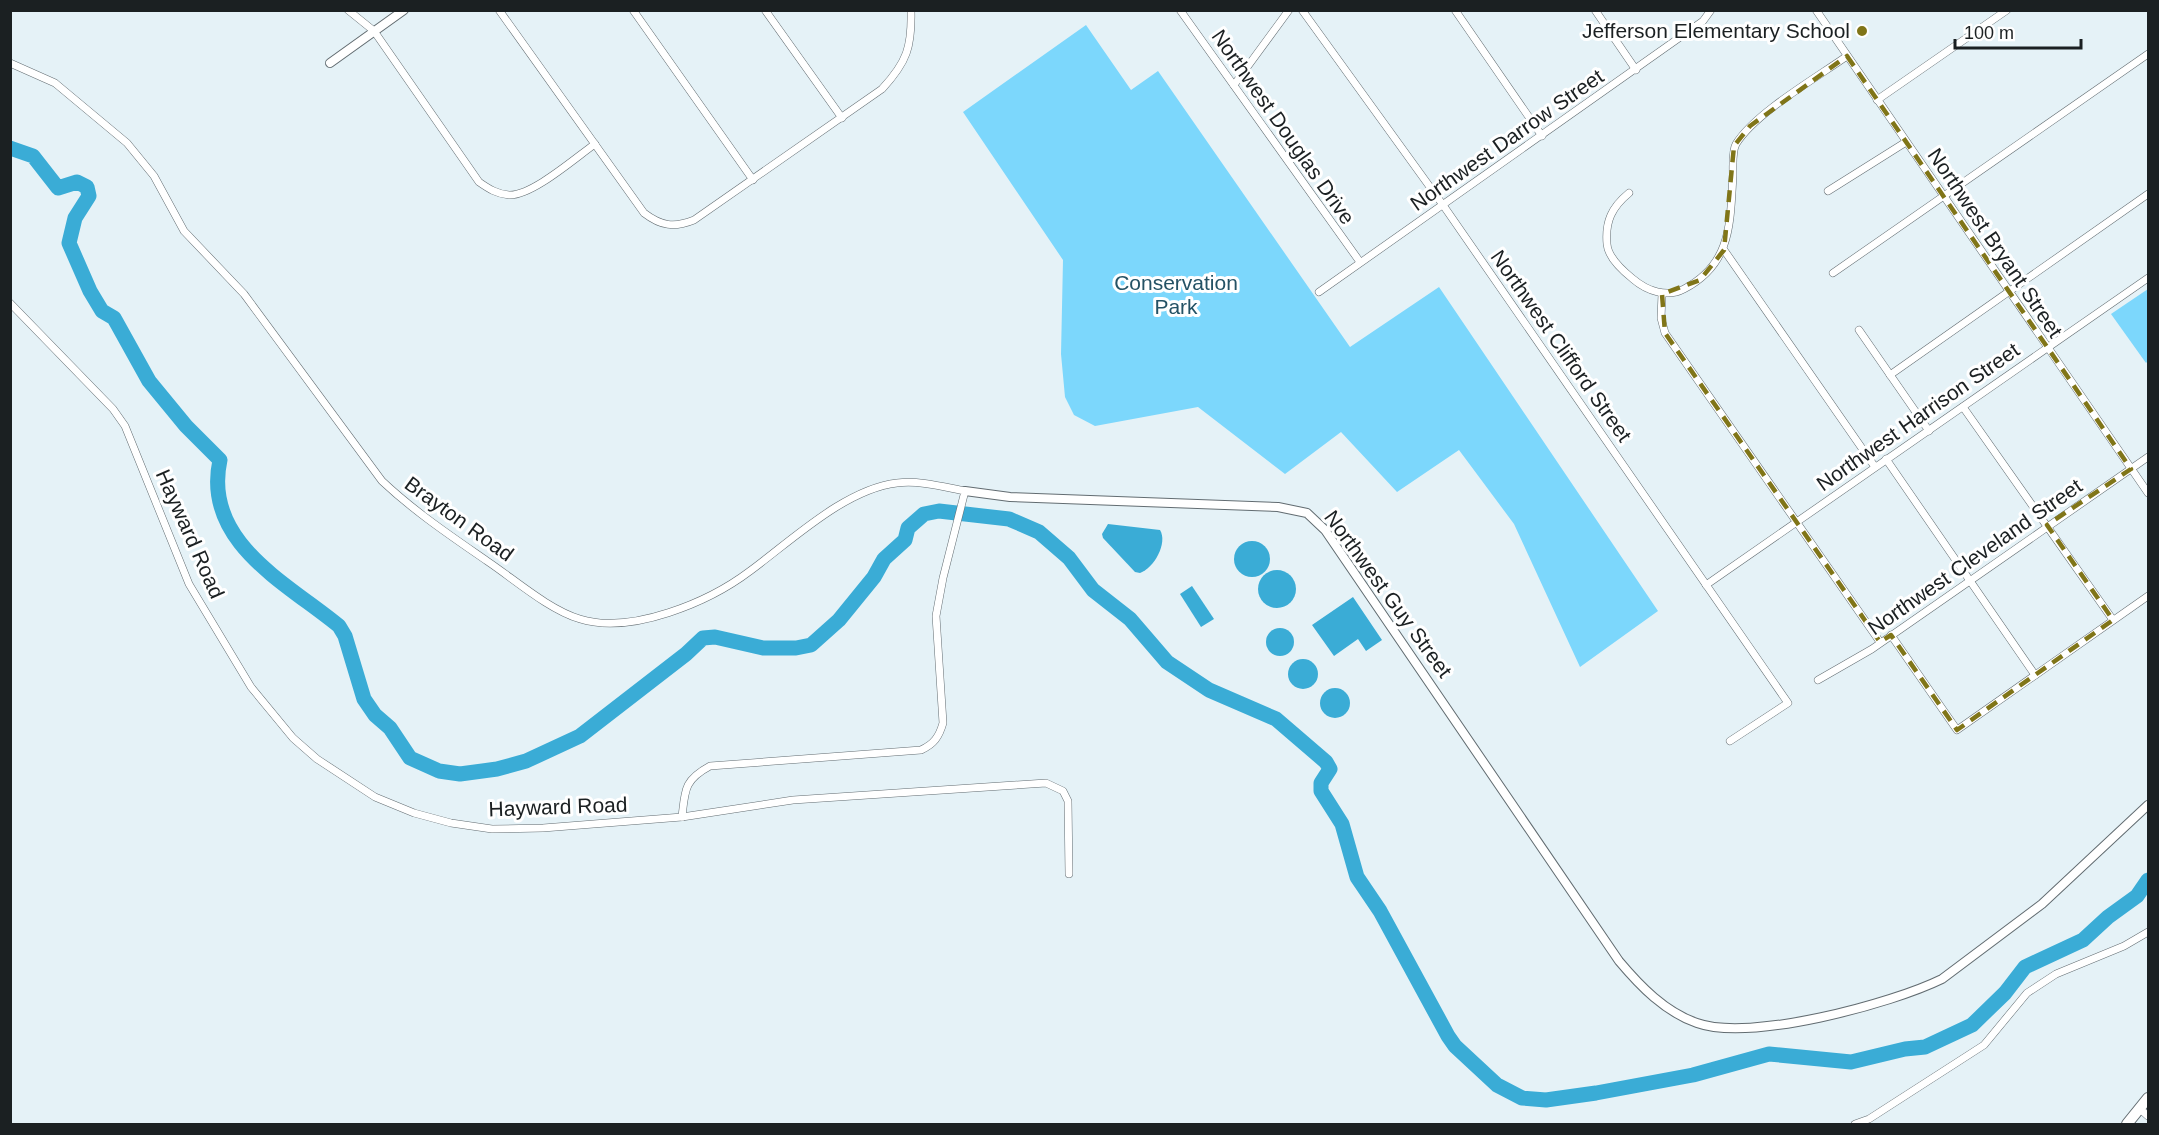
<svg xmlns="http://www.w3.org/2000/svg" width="2159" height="1135" viewBox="0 0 2159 1135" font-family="Arial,sans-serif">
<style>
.green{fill:#7cd7fc}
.water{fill:#3aacd6}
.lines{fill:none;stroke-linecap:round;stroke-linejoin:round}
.river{stroke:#3aacd6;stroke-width:15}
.minor-casing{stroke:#626c71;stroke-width:8}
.tertiary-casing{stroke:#626c71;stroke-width:10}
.primary-casing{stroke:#626c71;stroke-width:12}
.minor{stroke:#fff;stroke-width:7}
.tertiary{stroke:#fff;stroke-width:8}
.primary{stroke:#fff;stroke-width:10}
.marked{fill:none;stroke:#807518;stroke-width:4.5;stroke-dasharray:12 8;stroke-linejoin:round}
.poi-dot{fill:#807518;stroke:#fff;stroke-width:2}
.labels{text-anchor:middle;stroke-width:6;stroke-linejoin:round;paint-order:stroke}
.poi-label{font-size:21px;fill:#1b2022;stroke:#fff;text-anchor:end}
.street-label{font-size:21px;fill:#1b2022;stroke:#fff}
.park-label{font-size:21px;fill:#245265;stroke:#fff}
</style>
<rect width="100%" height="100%" fill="#e5f2f7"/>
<!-- green -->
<g class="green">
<polygon points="1086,25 1131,90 1158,71 1350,347 1439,287 1658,611 1580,667 1514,524 1459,450 1397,492 1341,432 1285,474 1198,407 1095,426 1074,415 1065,397 1061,354 1063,260 963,112"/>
<polygon points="2148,289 2148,361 2146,363 2111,314"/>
</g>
<!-- water -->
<g class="water">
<path d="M1108 524 1160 530C1168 543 1154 568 1140 573L1135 572 1103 538 1102 534Z"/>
<circle cx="1252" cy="559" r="18"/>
<circle cx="1277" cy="589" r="19"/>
<polygon points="1192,586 1214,619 1201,627 1180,594"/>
<polygon points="1353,597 1382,640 1366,651 1358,639 1334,656 1312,625"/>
<circle cx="1280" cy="642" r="14"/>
<circle cx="1303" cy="674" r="15"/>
<circle cx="1335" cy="703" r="15"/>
</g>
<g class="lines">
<!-- river -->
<path class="river" d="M10 148 33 156 58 188 77 182 87 187 89 196 75 218 69 243 90 291 102 311 114 318 149 381 186 426 220 460C202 542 287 583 339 626L345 636 364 699 375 715 390 728 410 758 439 771 460 774 497 769 526 761 580 736 686 654 703 638 715 637 763 648H796L811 645 839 620 874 577 884 559 905 540 908 528 924 514 939 511 1009 519 1039 532 1069 558 1093 590 1130 619 1167 662 1209 690 1276 719 1326 762 1330 769 1321 783V791L1342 824 1357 877 1380 911 1448 1036 1455 1046 1497 1085 1522 1098 1546 1100 1596 1093 1693 1075 1769 1054 1851 1062 1905 1049 1925 1047 1972 1025 2005 993 2025 967 2083 940 2108 917 2137 896 2148 880"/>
<defs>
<g id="minor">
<path d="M348 10 374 31 479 182C489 189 497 194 509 195 532 196 575 158 595 144"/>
<path d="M499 10 644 213C661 226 674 228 694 220L882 89C907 62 912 47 911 10"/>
<polyline points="633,10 753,180"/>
<polyline points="765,10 842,118"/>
<polyline points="1180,10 1360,262"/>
<polyline points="1302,10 1443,205 1788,703 1730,741"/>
<polyline points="1455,10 1542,136"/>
<polyline points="1595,10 1636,70"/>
<polyline points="1816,10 2148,493"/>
<path d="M10 63 55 83 127 143 154 176 184 231 244 294 382 481C415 512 451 536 487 561 514 579 549 610 580 619 631 635 709 602 750 571 791 541 845 489 897 483 919 480 944 487 965 491L943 578 936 616 943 723C939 737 934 744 921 750L710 766C684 780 685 790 682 817"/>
<polyline points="1234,85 1289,10"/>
<polyline points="1877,100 2007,10"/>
<polyline points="1828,191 1906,142"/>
<path d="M1629 193C1612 207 1605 221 1607 244 1608 258 1623 271 1633 279 1647 291 1667 298 1684 289 1732 264 1730 223 1733 175 1733 166 1732 151 1736 144 1755 113 1816 78 1847 56"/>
<polyline points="1724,250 1875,467"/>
<polyline points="1833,273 2148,54"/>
<polyline points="1319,292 1703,21 1711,10"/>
<polyline points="1662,294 1661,318 1665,333 1880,642"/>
<polyline points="10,303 113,409 125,426 189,584 251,687 293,738 317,759 375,797 414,813 451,823 492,829 543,828 682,817 793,800 1046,783 1063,791 1068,801 1069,874"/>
<polyline points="1859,330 1929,431"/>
<polyline points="1890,375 2148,194"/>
<polyline points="1963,407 2113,620"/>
<polyline points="1886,459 2035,675"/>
<polyline points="1706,585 2148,278"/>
<polyline points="1891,635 1957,730 2148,596"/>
<polyline points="1818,680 1872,649 2148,457"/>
<polyline points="2140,1109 2148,1116"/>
<polyline points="1855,1124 1869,1119 1984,1045 2027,993 2056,974 2124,946 2148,932"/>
</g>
<g id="tertiary">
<polyline points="330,63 404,10"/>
<path d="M965 491 1010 497 1278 507 1307 513 1325 530 1619 961C1640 986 1665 1012 1697 1023 1750 1042 1891 1004 1942 979L2042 904 2148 805"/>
</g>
<polyline id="primary" points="2127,1124 2148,1098"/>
</defs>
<!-- minor casing -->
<use href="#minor" class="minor-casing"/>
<!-- tertiary casing -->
<use href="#tertiary" class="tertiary-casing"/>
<!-- primary casing -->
<use href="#primary" class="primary-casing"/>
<!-- minor -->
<use href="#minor" class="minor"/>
<!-- tertiary -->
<use href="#tertiary" class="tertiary"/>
<!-- primary -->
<use href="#primary" class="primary"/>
</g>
<!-- marked area -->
<path class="marked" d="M1847 56 2131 469 2047 525 2113 620 1957 730 1891 635 1880 642 1665 333 1662 294 1700 280 1724 250 1734 146 1750 126Z"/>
<!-- markers -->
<circle class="poi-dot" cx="1862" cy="31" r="6"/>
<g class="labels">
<!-- poi labels -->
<g class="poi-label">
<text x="1850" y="38">Jefferson Elementary School</text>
</g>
<!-- street labels -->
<g class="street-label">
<text transform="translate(1283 127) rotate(55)" y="7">Northwest Douglas Drive</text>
<text transform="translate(1507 140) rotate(-35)" y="7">Northwest Darrow Street</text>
<text transform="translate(1995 243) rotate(56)" y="7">Northwest Bryant Street</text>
<text transform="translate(1561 346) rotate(55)" y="7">Northwest Clifford Street</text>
<text transform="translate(1918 417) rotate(-35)" y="7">Northwest Harrison Street</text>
<text transform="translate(459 519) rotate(36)" y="7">Brayton Road</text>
<text transform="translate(190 534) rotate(66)" y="7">Hayward Road</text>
<text transform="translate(1975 557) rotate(-35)" y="7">Northwest Cleveland Street</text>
<text transform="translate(1388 594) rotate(54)" y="7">Northwest Guy Street</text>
<text transform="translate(558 807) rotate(-2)" y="7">Hayward Road</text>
</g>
<!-- park labels -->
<g class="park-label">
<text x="1176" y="290">Conservation<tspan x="1176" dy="24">Park</tspan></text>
</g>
</g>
<!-- border -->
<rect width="2159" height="1135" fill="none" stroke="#1b2022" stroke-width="24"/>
<!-- scale -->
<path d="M1955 39v9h126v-9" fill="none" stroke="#1b2022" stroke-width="3"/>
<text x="1964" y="39" font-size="18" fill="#1b2022" stroke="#ffffff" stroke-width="4.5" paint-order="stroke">100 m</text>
</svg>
